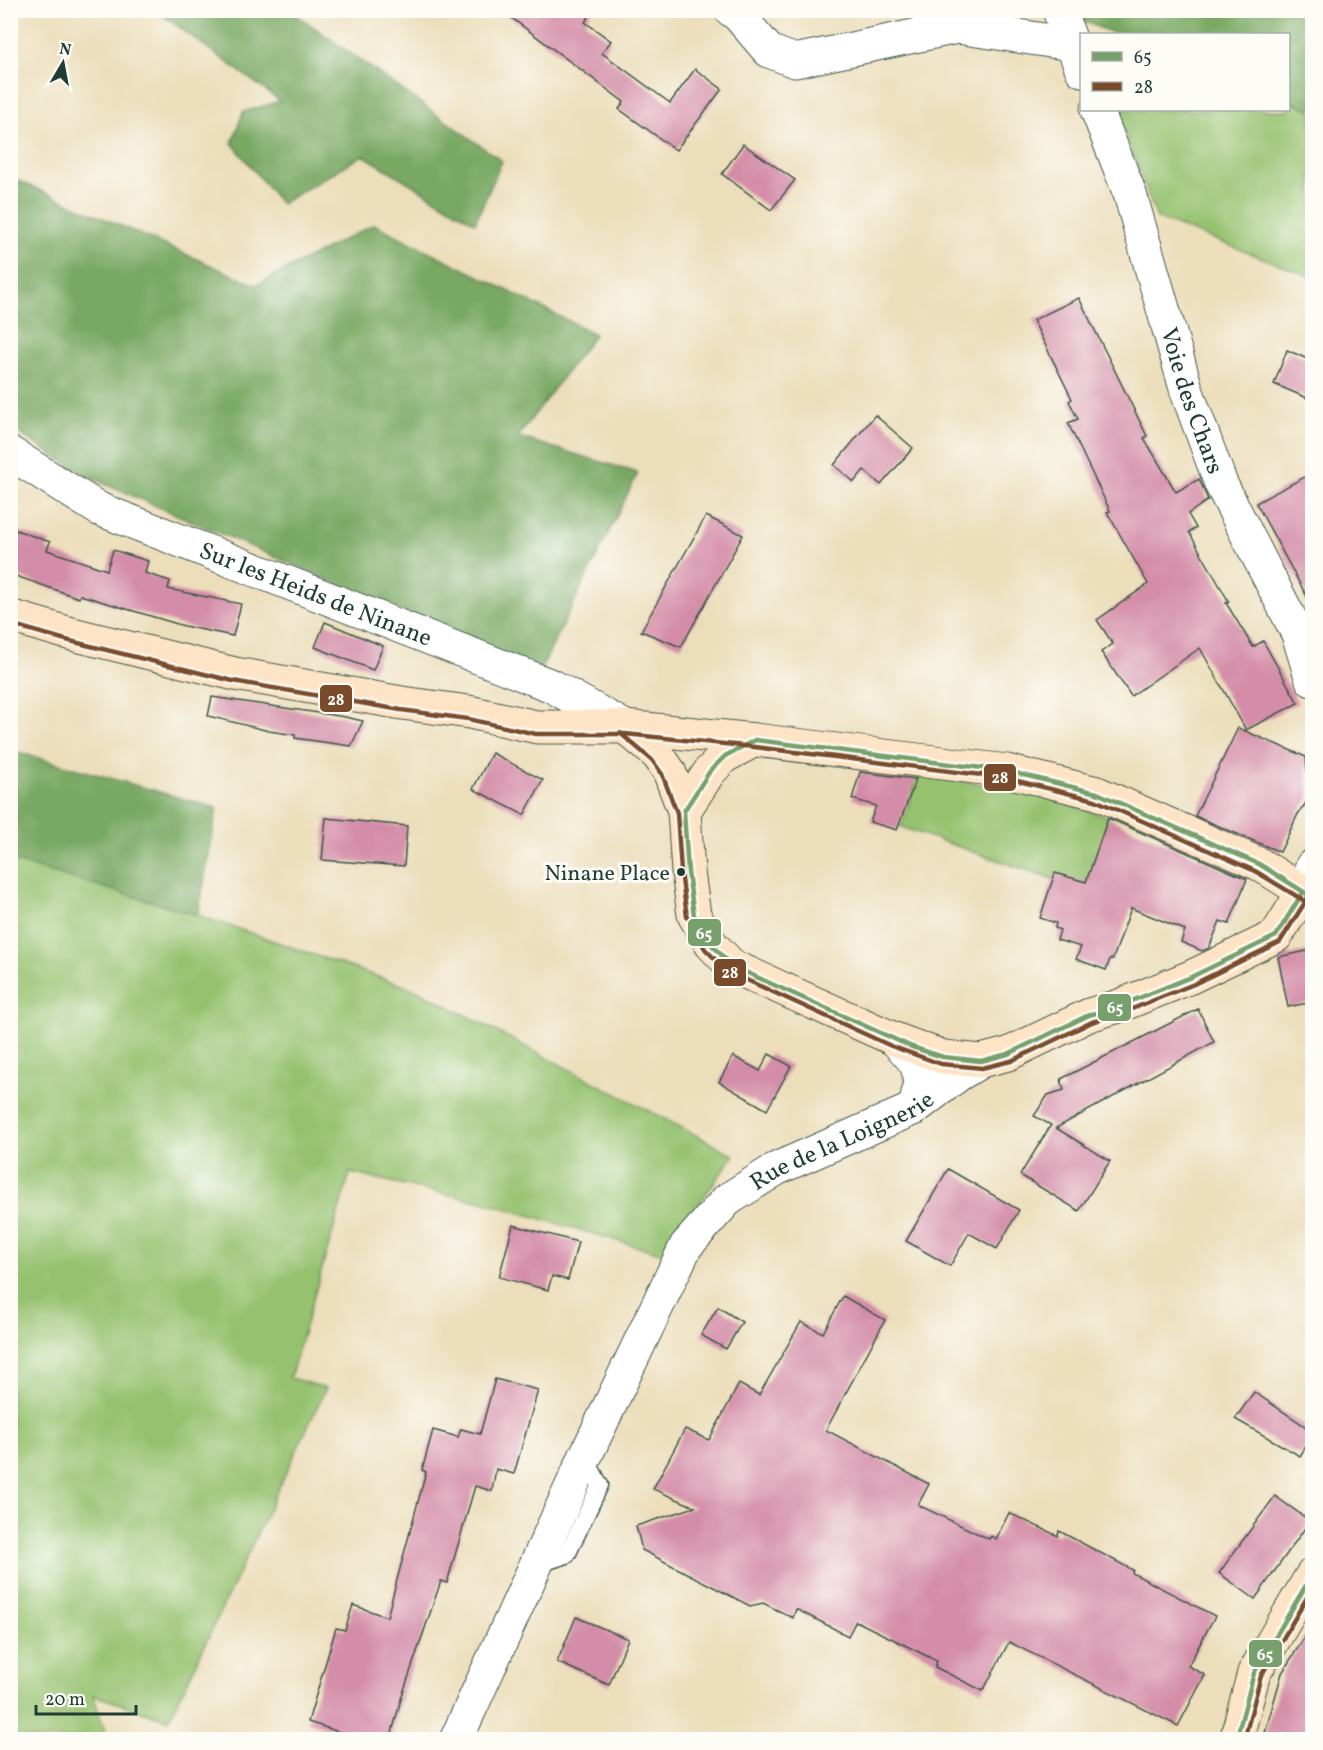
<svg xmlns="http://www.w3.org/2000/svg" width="1323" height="1750" viewBox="0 0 1323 1750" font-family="Vollkorn,serif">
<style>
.green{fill:#96c26f;stroke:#5a8052;stroke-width:1.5}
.forest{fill:#78a862;stroke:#4c724b;stroke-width:1.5}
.building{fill:#d48da8}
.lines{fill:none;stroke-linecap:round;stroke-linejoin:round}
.lane-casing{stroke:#3e5548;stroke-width:19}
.street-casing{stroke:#3e5548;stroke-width:35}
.secondary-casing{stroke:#3e5548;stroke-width:35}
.lane{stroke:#fff;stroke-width:16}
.street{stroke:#fff;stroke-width:33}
.secondary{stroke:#fee4c6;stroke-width:33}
.bus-1-casing{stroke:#fdfcf7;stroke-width:9}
.bus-2-casing{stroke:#fdfcf7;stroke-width:9}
.bus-1{stroke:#78a06c;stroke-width:4.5}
.bus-2{stroke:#7a4b2a;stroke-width:4.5}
.bus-dot{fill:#1f3d34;stroke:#fdfcf7;stroke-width:2}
.labels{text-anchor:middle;stroke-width:6;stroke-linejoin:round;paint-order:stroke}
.bus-label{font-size:22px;fill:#1f3d34;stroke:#fdfcf7;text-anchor:end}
.street-label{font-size:24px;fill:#1f3d34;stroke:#fdfcf7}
.line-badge{stroke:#fdfcf7;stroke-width:2}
.badge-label{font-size:16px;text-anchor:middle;font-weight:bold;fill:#fff}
</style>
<rect width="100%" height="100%" fill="#fdfcf7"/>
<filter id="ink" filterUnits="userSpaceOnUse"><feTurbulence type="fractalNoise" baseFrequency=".0167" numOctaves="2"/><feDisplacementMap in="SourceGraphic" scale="12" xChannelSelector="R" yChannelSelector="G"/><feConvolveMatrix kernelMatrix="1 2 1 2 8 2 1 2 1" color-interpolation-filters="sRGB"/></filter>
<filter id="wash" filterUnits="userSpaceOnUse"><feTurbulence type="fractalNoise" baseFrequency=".008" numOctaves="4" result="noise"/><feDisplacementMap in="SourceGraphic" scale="24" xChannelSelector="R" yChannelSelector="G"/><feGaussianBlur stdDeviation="1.35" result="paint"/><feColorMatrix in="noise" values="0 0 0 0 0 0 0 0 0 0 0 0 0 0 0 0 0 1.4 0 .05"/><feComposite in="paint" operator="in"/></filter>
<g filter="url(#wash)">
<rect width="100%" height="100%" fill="#ecdebb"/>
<!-- green -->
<g class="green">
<polygon points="1289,101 1312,110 1312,277 1157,218 1116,110 1288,110"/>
<polygon points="918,776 1016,788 1109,817 1086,882 1053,879 901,827"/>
<polygon points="10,860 198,915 419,991 734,1155 663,1254 487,1203 350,1173 290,1378 326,1388 169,1720 93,1695 108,1739 11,1739"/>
</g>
<!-- forest -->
<g class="forest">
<polygon points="1080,10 1312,11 1312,110 1289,101 1288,34 1116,34 1082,21 1078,17"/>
<polygon points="157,11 291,11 502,161 475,223 363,155 281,204 232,143 243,112 280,101"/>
<polygon points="10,179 21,182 256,285 374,224 595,334 518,437 638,473 540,671 84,475 11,428"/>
<polygon points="10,750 217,808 198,915 11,860"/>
</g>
<g id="blocks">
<!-- building -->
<g class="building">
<polygon points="501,10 593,10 585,22 611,41 602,53 670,103 695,69 722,89 676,150 619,109 624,102"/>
<polygon points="743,144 795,180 771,210 722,174"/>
<polygon points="1079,298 1147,436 1144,438 1176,492 1199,479 1208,500 1188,514 1196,528 1189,532 1229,602 1226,603 1253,647 1263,641 1298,703 1246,730 1200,648 1131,696 1101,652 1113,644 1097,620 1148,584 1107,512 1110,511 1068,423 1078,419 1069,401 1072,399 1033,320"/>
<polygon points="1287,350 1312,361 1312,400 1274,384"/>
<polygon points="875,415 913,448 881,485 864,470 854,482 834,465"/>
<polygon points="1312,473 1312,606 1256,503"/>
<polygon points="706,516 743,535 681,647 641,631"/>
<polygon points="16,530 50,542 47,550 107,570 113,550 148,561 145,573 170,581 168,589 241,604 233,636 184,626 80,595 79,598 10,574 10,546"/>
<polygon points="325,622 383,646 373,670 315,647"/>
<polygon points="212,697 345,717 363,721 351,746 295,738 295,735 269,731 208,716"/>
<polygon points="1238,728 1306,757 1309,799 1298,814 1280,852 1195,816"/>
<polygon points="492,753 543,780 524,815 473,789"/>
<polygon points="860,772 916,779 897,830 870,822 876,806 852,799"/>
<polygon points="326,818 407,826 404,866 322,860"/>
<polygon points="1108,818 1247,879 1229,924 1220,921 1209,948 1202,951 1181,942 1185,930 1131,908 1113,959 1110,959 1106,970 1076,959 1081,947 1057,940 1060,930 1055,928 1056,923 1040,918 1055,873 1086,882"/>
<polygon points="1312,950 1312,1002 1288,1007 1278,957"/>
<polygon points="1198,1009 1214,1042 1056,1128 1110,1161 1079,1211 1020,1175 1051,1125 1034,1116 1048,1095 1064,1090 1061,1079"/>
<polygon points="769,1054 791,1066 767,1110 719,1082 733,1056 760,1071"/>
<polygon points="948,1169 1019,1210 997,1249 969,1233 950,1266 906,1241"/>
<polygon points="513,1225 578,1242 568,1280 552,1276 548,1290 499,1277"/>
<polygon points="843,1296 885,1320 826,1430 929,1484 918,1505 989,1539 991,1536 996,1539 1009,1513 1058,1536 1059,1531 1133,1570 1132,1573 1215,1616 1188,1666 1205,1675 1178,1726 1009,1642 983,1691 935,1667 937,1661 856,1621 848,1636 796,1609 793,1618 763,1603 750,1606 642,1550 636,1526 695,1507 653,1489 685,1429 709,1440 739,1384 759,1395 801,1322 823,1333"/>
<polygon points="718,1307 742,1322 726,1349 701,1335"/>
<polygon points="495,1379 538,1390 514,1474 496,1469 492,1491 475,1486 447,1583 441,1581 401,1699 390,1740 365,1740 308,1722 336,1628 345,1630 353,1605 387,1617 426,1472 422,1470 433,1430 458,1437 461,1429 480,1434"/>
<polygon points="1254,1392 1312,1431 1312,1437 1300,1456 1235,1419"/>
<polygon points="1275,1496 1310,1521 1255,1599 1219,1573"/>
<polygon points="576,1617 628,1639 609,1685 557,1662"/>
<polygon points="1312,1625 1312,1740 1263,1740 1282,1673"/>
</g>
</g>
</g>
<g filter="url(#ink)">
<use href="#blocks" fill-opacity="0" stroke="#3e5548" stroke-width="1.5"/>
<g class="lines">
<defs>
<polyline id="lane" points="536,1565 567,1555 600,1485 585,1458"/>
<g id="street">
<polyline points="731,10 738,15 769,51 795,61 957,27 1071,44"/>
<polyline points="1059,10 1082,70"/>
<path id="s1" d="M1097 110 1130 194 1187 392 1221 484 1298 634 1312 680"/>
<path id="s2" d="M10 453 99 509 552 686 625 727"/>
<polyline points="1303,892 1312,866"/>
<path d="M894 1039C921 1065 924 1071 915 1108"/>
<path id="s3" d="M456 1740 585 1457 686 1246 727 1200 776 1169 915 1108 958 1075 981 1061"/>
</g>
<g id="secondary">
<polyline points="10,616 68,633 235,674 402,703 469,712 537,727 625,727 755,740 1007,771 1097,793 1259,864 1312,897"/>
<polyline points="625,727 658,755 669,771 684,811 688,872 694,915 711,944 732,966 894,1039 943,1057 981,1061 1008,1054 1089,1015 1119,1006 1191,977 1276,936 1303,892"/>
<polyline points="684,811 710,771 725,756 755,740"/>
<polyline points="1236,1740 1254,1673 1312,1575"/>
</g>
</defs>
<!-- lane casing -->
<use href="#lane" class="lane-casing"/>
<!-- street casing -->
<use href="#street" class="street-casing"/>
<!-- secondary casing -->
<use href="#secondary" class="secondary-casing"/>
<!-- lane -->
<use href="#lane" class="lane"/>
<!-- street -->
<use href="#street" class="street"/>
<!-- secondary -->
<use href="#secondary" class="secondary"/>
<defs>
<g id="bus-1">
<polyline points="755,740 725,756 710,771 684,811 688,872 694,915 711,944 732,966 912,1047 943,1057 981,1061 1008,1054 1089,1015 1119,1006 1191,977 1276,936 1303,892"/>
<polyline points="755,740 1007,771 1097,793 1259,864 1312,897"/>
<polyline points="1236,1740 1254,1673 1312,1575"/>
</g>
<g id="bus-2">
<polyline points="10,624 66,640 233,681 401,710 468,719 536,734 625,734 754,747 1006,778 1095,800 1255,871 1308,903"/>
<polyline points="620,733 652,760 662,774 677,813 681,872 687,917 705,949 727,971 891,1046 941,1064 982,1068 1011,1061 1092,1022 1122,1013 1194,984 1280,942 1309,896"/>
<polyline points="1244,1740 1261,1676 1312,1589"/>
</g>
</defs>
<!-- bus-1 casing -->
<use href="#bus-1" class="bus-1-casing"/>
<!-- bus-2 casing -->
<use href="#bus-2" class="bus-2-casing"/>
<!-- bus-1 -->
<use href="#bus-1" class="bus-1"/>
<!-- bus-2 -->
<use href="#bus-2" class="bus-2"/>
</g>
</g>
<!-- markers -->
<circle class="bus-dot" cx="681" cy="872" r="5"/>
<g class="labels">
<!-- bus labels -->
<g class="bus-label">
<text x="670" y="880">Ninane Place</text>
</g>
<!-- street labels -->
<g class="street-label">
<text dy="8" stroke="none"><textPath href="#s1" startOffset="306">Voie des Chars</textPath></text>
<text dy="8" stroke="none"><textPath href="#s2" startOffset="338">Sur les Heids de Ninane</textPath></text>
<text dy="8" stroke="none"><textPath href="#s3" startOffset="736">Rue de la Loignerie</textPath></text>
</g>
</g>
<g class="line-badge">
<rect x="319" y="684" width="34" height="29" rx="6" fill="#7a4b2a"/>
<rect x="983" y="763" width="34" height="29" rx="6" fill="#7a4b2a"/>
<rect x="687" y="918" width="35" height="29" rx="6" fill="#78a06c"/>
<rect x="713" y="958" width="34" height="29" rx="6" fill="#7a4b2a"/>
<rect x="1097" y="993" width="35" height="29" rx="6" fill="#78a06c"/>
<rect x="1248" y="1639" width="35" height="29" rx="6" fill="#78a06c"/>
</g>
<g class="badge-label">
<text x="336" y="705">28</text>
<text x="1000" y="783">28</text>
<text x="704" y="939">65</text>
<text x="730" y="978">28</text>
<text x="1115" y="1013">65</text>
<text x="1265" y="1660">65</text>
</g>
<!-- margin -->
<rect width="1323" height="1750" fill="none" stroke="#fdfcf7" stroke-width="36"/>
<!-- legend -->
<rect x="1080" y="33" width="210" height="78" fill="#fdfcf7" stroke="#a4b0a9" stroke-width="1.5"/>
<rect x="1092" y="52" width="30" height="9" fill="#78a06c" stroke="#a4b0a9" stroke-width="1.5"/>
<text x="1134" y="63" font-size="18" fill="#1f3d34">65</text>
<rect x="1092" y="82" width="30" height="9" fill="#7a4b2a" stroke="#a4b0a9" stroke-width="1.5"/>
<text x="1134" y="93" font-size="18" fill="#1f3d34">28</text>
<!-- north arrow -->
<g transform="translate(63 63) rotate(10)" stroke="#fdfcf7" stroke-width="4.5" paint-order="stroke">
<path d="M0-4.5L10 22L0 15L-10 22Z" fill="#1f3d34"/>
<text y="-9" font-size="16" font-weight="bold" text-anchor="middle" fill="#1f3d34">N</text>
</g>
<!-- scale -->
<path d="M36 1705v9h100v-9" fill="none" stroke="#1f3d34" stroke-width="3"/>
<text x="45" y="1705" font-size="18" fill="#1f3d34" stroke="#fdfcf7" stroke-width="4.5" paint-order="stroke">20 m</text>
</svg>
